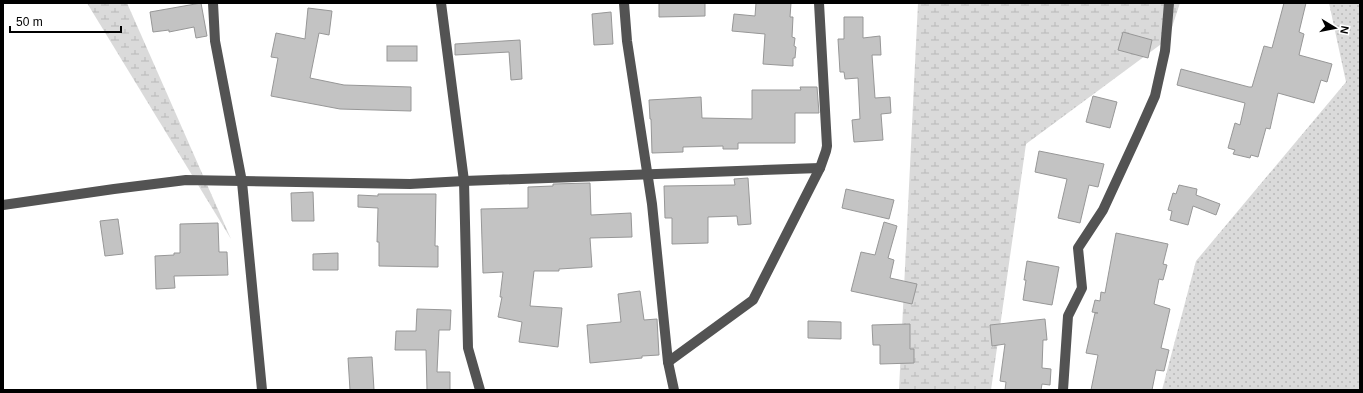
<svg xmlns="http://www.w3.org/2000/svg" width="1363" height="393" viewBox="0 0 1363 393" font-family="Arial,sans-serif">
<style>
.grass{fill:url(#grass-dots)}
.wetland{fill:url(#wetland-marsh)}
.building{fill:#c3c3c3;stroke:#979797}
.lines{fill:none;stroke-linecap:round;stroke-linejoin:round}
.minor{stroke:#535353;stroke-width:10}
</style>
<defs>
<pattern id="grass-dots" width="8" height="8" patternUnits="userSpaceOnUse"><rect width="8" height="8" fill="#dadada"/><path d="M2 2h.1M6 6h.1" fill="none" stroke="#b9b9b9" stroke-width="1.8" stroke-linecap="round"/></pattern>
<pattern id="wetland-marsh" width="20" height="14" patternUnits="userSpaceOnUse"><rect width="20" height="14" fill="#dadada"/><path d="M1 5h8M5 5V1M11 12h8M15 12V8" fill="none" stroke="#b9b9b9"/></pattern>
</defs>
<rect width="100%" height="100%" fill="#fff"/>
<!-- grass -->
<polygon class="grass" points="1329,3 1360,3 1360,390 1162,390 1196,261 1346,82"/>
<!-- wetland -->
<g class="wetland">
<polygon points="87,3 127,3 231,239"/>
<polygon points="918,3 1180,3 1168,39 1026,144 991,390 899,390"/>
</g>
<!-- building -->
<g class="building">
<polygon points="201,3 207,36 196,38 194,27 169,32 169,30 153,32 150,12"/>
<polygon points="659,3 705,3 705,16 659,17"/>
<polygon points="756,3 791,3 790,17 793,17 792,37 795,38 794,46 796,47 795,58 793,58 793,66 763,64 765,34 732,31 734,14 755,16"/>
<polygon points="1284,3 1306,3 1299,32 1304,34 1299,55 1332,64 1327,82 1321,80 1314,103 1278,93 1270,129 1266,128 1258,157 1251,155 1250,158 1233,154 1235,150 1228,148 1235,123 1240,125 1245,103 1177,85 1181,69 1249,87 1252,87 1264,46 1272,48"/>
<polygon points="308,8 332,11 329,35 319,33 310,78 344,85 411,87 411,111 340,109 271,96 278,58 271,57 276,33 305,39"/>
<polygon points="611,12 613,44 594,45 592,14"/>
<polygon points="844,17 863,17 863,38 880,36 881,55 872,55 875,98 890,97 891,113 881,114 883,140 854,142 852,120 860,119 858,78 845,79 844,72 840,72 838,39 844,39"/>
<polygon points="1123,32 1152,40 1148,58 1118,50"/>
<polygon points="520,40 522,79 511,80 509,52 455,55 455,44"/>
<rect x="387" y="46" width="30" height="15"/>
<polygon points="800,87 817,87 819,113 795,113 795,143 738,143 738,149 723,149 723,146 683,147 683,152 652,153 651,119 650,119 649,100 701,97 702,118 752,119 752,90 801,90"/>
<polygon points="1093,96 1117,102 1110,128 1086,122"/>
<polygon points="1039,151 1104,164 1098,187 1089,185 1080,223 1058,218 1067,179 1035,172"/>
<polygon points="748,178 751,224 738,225 737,216 708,217 708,243 672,244 672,218 665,218 664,186 735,185 734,179"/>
<polygon points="590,183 591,215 631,213 632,237 590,238 592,267 559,269 559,271 534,271 530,306 562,308 558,347 519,342 522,322 498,317 502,297 500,297 503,272 483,273 481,209 528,208 528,187 553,186 553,184"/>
<polygon points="1179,185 1197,189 1196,195 1220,204 1216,215 1193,206 1188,225 1170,220 1172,211 1168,210 1173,193 1176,194"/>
<polygon points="846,189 894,200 889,219 842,208"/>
<polygon points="313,192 314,221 292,221 291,193"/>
<polygon points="378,194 436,194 435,246 438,246 438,267 379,266 379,242 377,242 378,208 358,207 358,195 378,196"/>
<polygon points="118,219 123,254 105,256 100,221"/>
<polygon points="884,222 897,226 888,258 894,260 890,278 917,284 912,304 851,291 861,252 875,255"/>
<polygon points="218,223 219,252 227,252 228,275 174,276 175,288 156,289 155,256 174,255 174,253 180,253 180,224"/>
<polygon points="1116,233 1168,244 1163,264 1167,265 1163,280 1159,279 1154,304 1170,309 1161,348 1169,350 1164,371 1156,370 1152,390 1091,390 1098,355 1086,353 1095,313 1098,313 1092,312 1095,300 1100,301 1101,292 1105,293"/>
<polygon points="338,253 338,270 313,270 313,254"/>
<polygon points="1027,261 1059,267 1052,305 1023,300 1026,280 1024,280"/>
<polygon points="640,291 644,320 657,319 659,355 642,356 642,358 590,363 587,325 621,322 618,294"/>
<polygon points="417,309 451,310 450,330 439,330 437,372 450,372 450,390 427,390 426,350 395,350 396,331 416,331"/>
<polygon points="1045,319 1047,340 1043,340 1042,368 1051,369 1050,385 1042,384 1041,390 1005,390 1006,382 1000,381 1005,344 992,346 990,325"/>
<polygon points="808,321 841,322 841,339 808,338"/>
<polygon points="910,324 910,349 914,349 914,363 880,364 880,345 873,345 872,325"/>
<polygon points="372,357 374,390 350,390 348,358"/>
</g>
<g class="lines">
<!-- minor -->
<g class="minor">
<polyline points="213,3 215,41 242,182 262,390"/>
<polyline points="441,3 464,181 468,348 480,390"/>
<polyline points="624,3 627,41 652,204 668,362 674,390"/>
<polyline points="3,205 114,189 186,180 410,184 464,181 820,168"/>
<polyline points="668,362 753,300 820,168 826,151 827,146 819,3"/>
<polyline points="1063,390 1068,316 1082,288 1078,248 1103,210 1139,132 1155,96 1165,51 1169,3"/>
</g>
</g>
<!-- border -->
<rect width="1363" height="393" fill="none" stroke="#000000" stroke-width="8"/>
<!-- north arrow -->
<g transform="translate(1335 28) rotate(100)" stroke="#ffffff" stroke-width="3" paint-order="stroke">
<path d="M0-3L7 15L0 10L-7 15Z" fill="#000000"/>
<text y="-6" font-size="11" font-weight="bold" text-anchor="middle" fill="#000000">N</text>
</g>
<!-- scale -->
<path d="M10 26v6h111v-6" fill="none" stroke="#000000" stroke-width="2"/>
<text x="16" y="26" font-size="12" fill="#000000" stroke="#ffffff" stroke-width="3" paint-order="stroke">50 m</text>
</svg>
